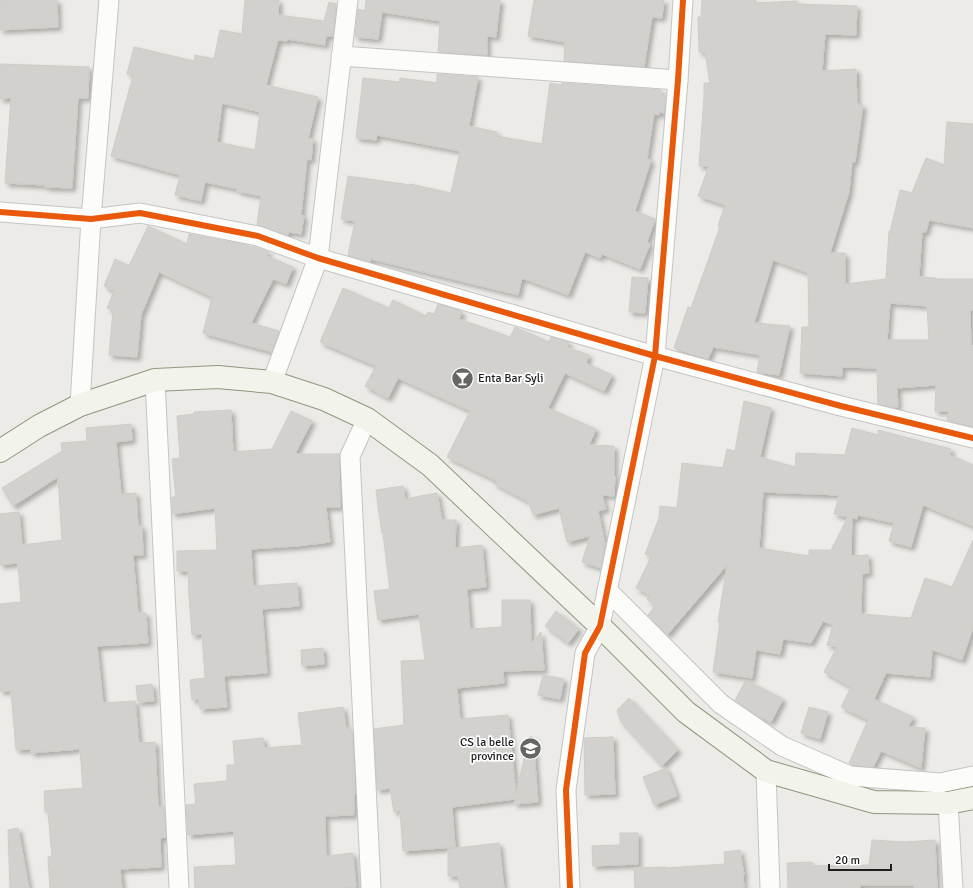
<svg xmlns="http://www.w3.org/2000/svg" width="973" height="888" viewBox="0 0 973 888" font-family="Signika,sans-serif">
<style>
.building{fill:#d3d1ce;stroke:#cfccc8;fill-rule:evenodd;filter:url(#shadow)}
.lines{fill:none;stroke-linecap:round;stroke-linejoin:round}
.minor-casing{stroke:#c5c4c3;stroke-width:21}
.secondary-casing{stroke:#93967e;stroke-width:24}
.minor{stroke:#fcfcfb;stroke-width:19}
.secondary{stroke:#f2f3ea;stroke-width:22}
.cycleway-casing{stroke:#fff;stroke-width:8}
.cycleway{stroke:#e8590c;stroke-width:6}
.labels{text-anchor:middle;stroke-width:3.5;stroke-linejoin:round;paint-order:stroke}
.poi-label{font-size:12px;fill:#1e1e1e;stroke:#fff;text-anchor:start}
</style>
<defs>
<filter id="shadow"><feDropShadow dx="3.5" dy="3.5" stdDeviation="2" flood-color="#0004"/></filter>
</defs>
<rect width="100%" height="100%" fill="#ecebe7"/>
<!-- building -->
<g class="building">
<polygon points="0,0 57,0 58,27 0,30"/>
<path d="M245 0H279L278 15 324 21 329 2 336 4 333 36H326L325 45 287 39V41L278 40 266 85 318 97 308 139H313L311 160 307 159 301 215 304 216 301 234 289 232 288 235 257 225 261 196 237 191 238 189 205 182 201 201 175 195 180 175 111 156 133 76 127 74 134 47 194 61 195 55 214 59 220 30 242 34ZM222 103 260 112 255 150 217 142Z"/>
<polygon points="366,0 500,0 496,37 487,36 487,55 438,52 440,21 382,12 378,39 355,37 358,9 365,11"/>
<polygon points="534,0 664,0 662,18 652,17 644,67 564,61 565,42 528,36"/>
<path d="M702 0H756L755 3 797 1V4L857 6 856 35 825 34 822 71 856 69 857 104 863 105 855 162H852L849 192 830 253H845V284L886 279 889 231 890 232 900 190 912 193 926 158 944 165 947 122 973 124V228L929 220 926 232H922L919 277 936 278 935 279H973V310H970L971 346H973V427L947 420 949 411H935L936 385 897 388 898 407H891L878 404 877 368 842 367V376L800 373 802 327H809L808 273 773 260 754 323 790 326 779 375 757 372 760 355 713 347 708 359 674 348 688 307 691 308 720 227 718 226 725 205 698 196 709 166H699L704 97V83H710L705 52H699L698 17H701ZM890 303 927 306 929 340H887Z"/>
<polygon points="0,64 89,67 88,98 78,98 72,188 45,187 45,185 5,183 11,98 0,99"/>
<polygon points="437,74 478,77 469,126 497,132 496,136 542,144 550,83 562,85 562,83 661,90 661,96 666,96 664,113 659,112 659,115 654,114 647,159 651,160 635,211 655,219 647,242 650,244 640,269 602,254 600,258 585,252 568,295 522,278 518,295 371,259 370,262 348,255 355,221 341,219 348,176 410,185 410,184 451,193 460,151 377,135 376,140 356,138 363,78 399,82 400,78 437,83"/>
<polygon points="148,226 187,244 189,234 247,245 253,248 253,246 255,247 269,252 267,256 293,267 286,284 273,279 251,323 279,331 272,352 203,333 212,297 159,272 141,315 137,357 109,355 113,310 107,308 114,291 104,286 115,259 129,266"/>
<polygon points="632,277 648,278 645,313 629,312"/>
<polygon points="343,288 389,308 393,300 426,316 428,312 434,314 438,304 455,309 462,312 459,319 510,337 515,327 549,342 551,337 569,342 567,347 589,355 586,363 612,375 604,391 565,373 548,408 596,429 589,445 614,446 614,476 615,476 614,496 602,495 606,509 598,511 605,544 601,568 582,562 590,536 567,542 559,508 533,515 529,502 493,483 499,482 447,457 470,411 398,378 388,398 365,386 376,366 320,342"/>
<path d="M744 401 771 408 760 457 795 467 796 453 845 455 852 428 878 435V430L951 449 950 455 973 465V526L923 505 911 547 889 541 894 523 858 515 857 519 852 518 851 556 868 555 869 573 862 574 861 614 911 618 925 578 952 587 973 540V628L962 660 932 650 930 677 886 673 874 699 913 717 908 727 925 728 921 768 881 751 873 767 853 765 849 763 868 720 841 707 851 687 824 672 837 647 827 645 833 625 823 621 811 643 783 639 780 654 756 650 752 678 713 672 720 622H718L727 565 667 635 648 615 655 606 647 599 650 595 636 588 651 557 645 554 659 518 660 506 677 508 682 463 723 468 727 449 735 451ZM763 492 839 495 834 514 848 517 831 550H809V556L759 548Z"/>
<polygon points="231,410 233,452 272,449 291,411 312,421 295,454 339,454 340,507 326,507 330,542 297,546 251,549 253,586 297,583 299,606 262,609 267,673 224,676 227,707 200,709 199,699 192,700 190,680 205,678 202,634 192,635 189,595 188,571 177,571 177,551 217,550 215,508 172,514 172,497 176,497 172,459 180,458 177,416 194,414 194,412"/>
<polygon points="131,424 132,440 116,442 121,494 136,493 138,526 142,526 143,555 133,555 138,613 146,613 148,643 97,646 103,703 135,701 139,743 155,742 158,807 164,806 166,837 160,838 161,867 120,869 122,888 50,888 48,857 52,856 48,812 45,812 44,791 83,788 80,749 31,753 31,749 16,750 11,691 0,691 0,604 21,602 18,563 0,565 0,514 19,512 22,545 62,540 58,477 13,506 2,488 62,451 61,443 87,441 86,428"/>
<polygon points="403,486 405,499 437,493 442,520 456,520 455,548 482,545 486,587 467,589 470,629 502,627 502,600 530,600 531,644 541,632 544,670 503,671 504,683 457,688 460,719 508,715 516,794 529,737 533,737 538,802 514,804 515,799 452,807 455,847 403,851 400,811 394,812 390,788 377,790 374,729 404,725 401,661 425,660 419,614 378,620 374,591 390,589 383,533 382,533 378,506 376,490"/>
<polygon points="556,611 579,629 568,643 545,626"/>
<polygon points="323,648 324,664 302,666 301,650"/>
<polygon points="543,675 564,679 560,699 538,695"/>
<polygon points="746,680 783,699 771,722 756,715 735,700"/>
<polygon points="152,684 154,701 138,702 136,686"/>
<polygon points="629,698 678,750 662,766 621,722 617,710"/>
<polygon points="343,707 346,728 349,728 349,732 352,731 355,794 354,794 354,815 325,816 326,856 353,853 356,887 343,888 195,888 194,867 236,865 234,831 188,835 186,805 196,804 194,784 227,781 227,765 235,765 233,741 263,738 264,748 302,745 298,713"/>
<polygon points="809,707 828,712 820,739 801,733"/>
<polygon points="613,737 615,794 585,795 584,738"/>
<polygon points="666,768 677,796 654,805 643,777"/>
<polygon points="18,828 29,888 10,888 8,830"/>
<polygon points="620,833 638,833 638,864 593,866 592,846 620,845"/>
<polygon points="872,840 905,842 935,840 937,888 914,888 913,885 860,885 860,888 788,888 787,863 812,862 813,866 869,865"/>
<polygon points="499,843 504,888 460,888 458,876 448,876 448,849"/>
<polygon points="740,850 744,875 743,875 744,888 635,888 634,868 666,867 666,868 725,864 724,852"/>
</g>
<g class="lines">
<defs>
<g id="minor">
<polyline points="341,56 678,80"/>
<polyline points="0,212 91,219 140,213 258,236 318,258 655,356 841,406 973,438"/>
<polyline points="155,380 179,888"/>
<polyline points="272,382 318,258 348,0"/>
<polyline points="80,405 91,219 109,0"/>
<polyline points="367,419 350,456 371,888"/>
<polyline points="607,590 721,704 782,746 850,776 940,783 973,776"/>
<polyline points="766,771 770,888"/>
<polyline points="948,803 953,888"/>
<polyline points="570,888 566,790 585,653 600,626 655,356 678,80 683,0"/>
</g>
<polyline id="secondary" points="0,451 39,426 80,405 155,380 218,377 272,382 324,399 367,419 430,465 600,626 686,712 766,771 874,802 948,803 973,798"/>
</defs>
<!-- minor casing -->
<use href="#minor" class="minor-casing"/>
<!-- secondary casing -->
<use href="#secondary" class="secondary-casing"/>
<!-- minor -->
<use href="#minor" class="minor"/>
<!-- secondary -->
<use href="#secondary" class="secondary"/>
<defs>
<g id="cycleway">
<polyline points="0,212 91,219 140,213 258,236 318,258 655,356 841,406 973,438"/>
<polyline points="570,888 566,790 585,653 600,626 655,356 678,80 683,0"/>
</g>
</defs>
<!-- cycleway casing -->
<use href="#cycleway" class="cycleway-casing"/>
<!-- cycleway -->
<use href="#cycleway" class="cycleway"/>
</g>
<!-- icons -->
<defs>
<symbol id="bar-disc" viewBox="-11 -11 22 22"><circle r="9.5" fill="#666664" stroke="#fff"/><path d="M-6-5H6L.8 .8V4.5H3.5V6h-7V4.5H-.8V.8Z" fill="#fff"/></symbol>
<symbol id="school-disc" viewBox="-11 -11 22 22"><circle r="9.5" fill="#666664" stroke="#fff"/><path d="M0-5L7-2L0 1L-7-2ZM-4 1L0 2.5L4 1V4Q0 6-4 4Z" fill="#fff"/></symbol>
</defs>
<g fill-rule="evenodd">
<use href="#bar-disc" x="450" y="366" width="25" height="25"/>
<use href="#school-disc" x="518" y="736" width="25" height="25"/>
</g>
<g class="labels">
<!-- poi labels -->
<g class="poi-label">
<text x="478" y="382">Enta Bar Syli</text>
<text x="514" y="746" text-anchor="end">CS la belle<tspan x="514" dy="14">province</tspan></text>
</g>
</g>
<!-- scale -->
<path d="M829 864v6h62v-6" fill="none" stroke="#1e1e1e" stroke-width="2"/>
<text x="835" y="864" font-size="12" fill="#1e1e1e" stroke="#ffffff" stroke-width="3" paint-order="stroke">20 m</text>
</svg>
